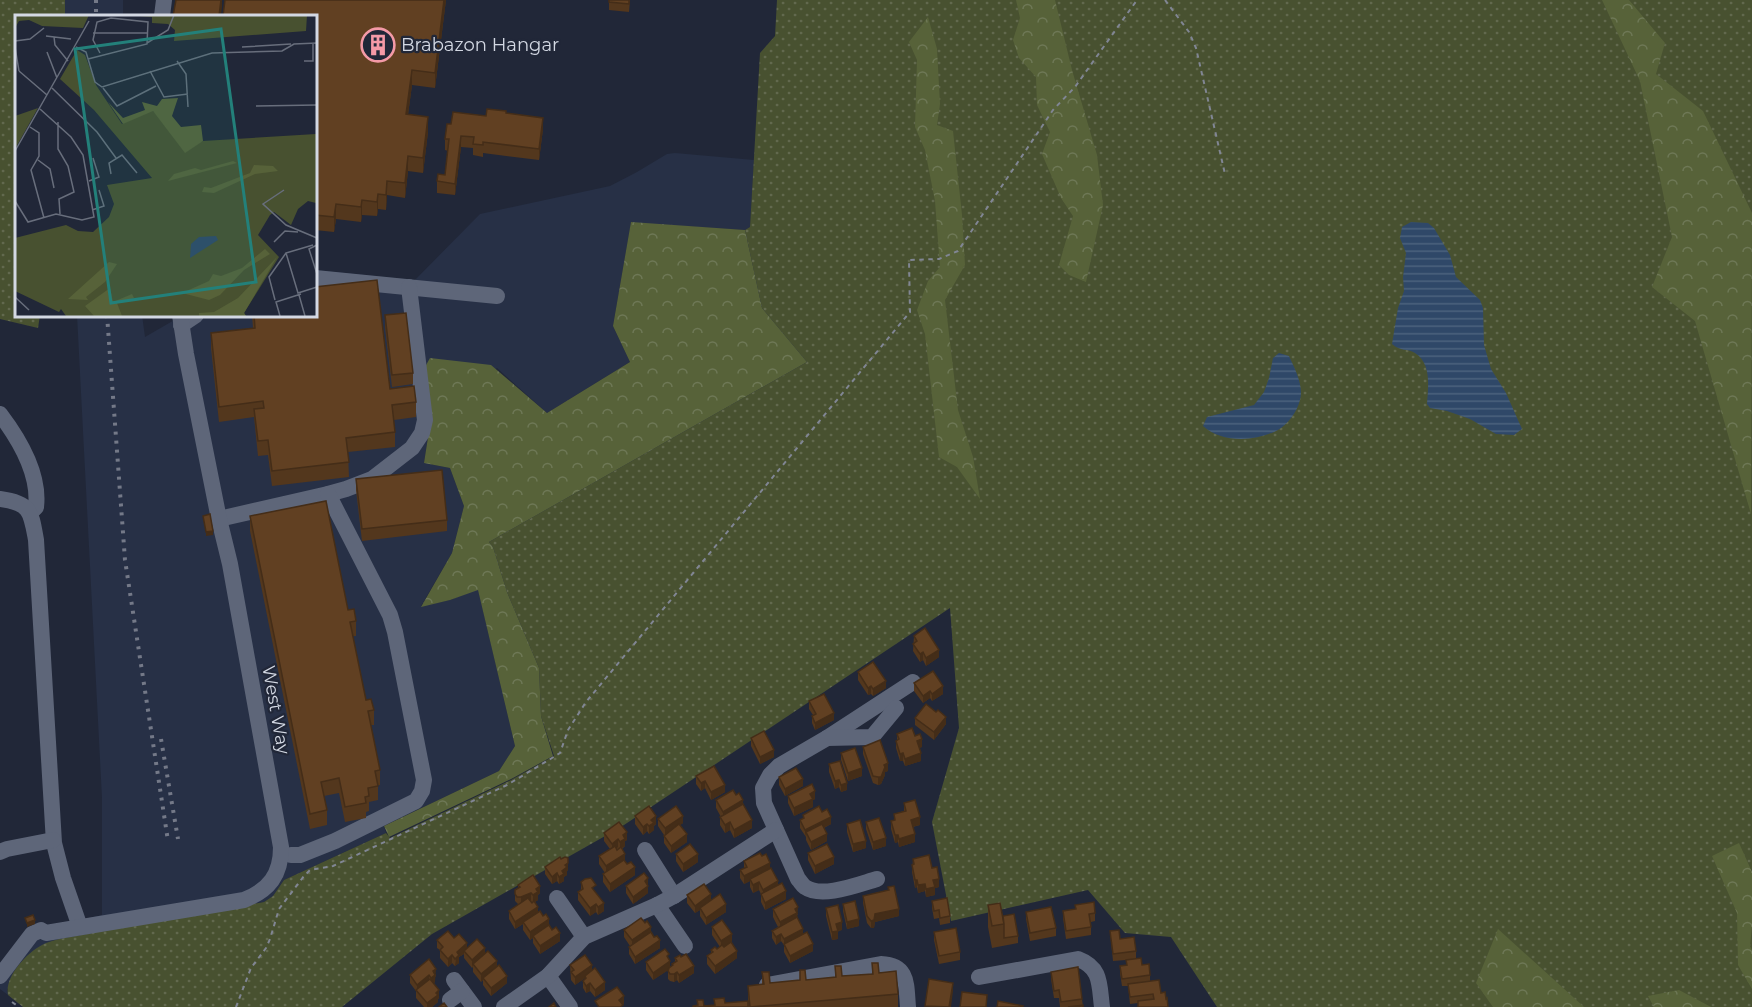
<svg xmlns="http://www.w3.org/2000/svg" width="1752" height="1007" viewBox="0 0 1752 1007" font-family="Montserrat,sans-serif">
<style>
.built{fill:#273046}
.grass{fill:url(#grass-dots)}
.forest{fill:url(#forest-crowns)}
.water{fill:url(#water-rules)}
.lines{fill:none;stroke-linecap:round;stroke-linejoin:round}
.path{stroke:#818694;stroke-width:2;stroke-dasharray:4.5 4.5;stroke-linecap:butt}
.minor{stroke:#5e6679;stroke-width:16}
.rail{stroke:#747988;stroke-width:4;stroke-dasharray:3 6;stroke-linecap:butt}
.wall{fill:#53371d}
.shaded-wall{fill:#442d18}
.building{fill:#614022;stroke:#442d18;stroke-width:1.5}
.labels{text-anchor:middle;stroke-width:4.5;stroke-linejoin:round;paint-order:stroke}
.poi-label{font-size:18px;fill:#d3d8e3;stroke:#212738;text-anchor:start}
.street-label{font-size:18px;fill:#d3d8e3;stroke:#212738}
.inset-road{fill:none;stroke:#686e7c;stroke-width:1.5}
.view{fill:#23807a;fill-opacity:0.15;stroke:#23807a;stroke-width:3}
.inset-edge{fill:none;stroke:#d3d8e3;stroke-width:3}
</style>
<defs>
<pattern id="grass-dots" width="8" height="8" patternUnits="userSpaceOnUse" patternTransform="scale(1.5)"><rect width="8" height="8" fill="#485130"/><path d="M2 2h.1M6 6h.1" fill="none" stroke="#62694e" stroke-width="1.8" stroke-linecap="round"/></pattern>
<pattern id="forest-crowns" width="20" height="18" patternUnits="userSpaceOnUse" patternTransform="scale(1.5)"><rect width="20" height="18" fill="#576239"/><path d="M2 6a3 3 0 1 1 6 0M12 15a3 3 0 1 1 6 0" fill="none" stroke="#6e7856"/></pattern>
<pattern id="water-rules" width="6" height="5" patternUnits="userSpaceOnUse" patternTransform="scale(1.5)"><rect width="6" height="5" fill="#2f4868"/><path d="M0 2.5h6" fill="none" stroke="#4c627d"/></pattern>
</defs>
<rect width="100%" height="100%" fill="#212738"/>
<!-- built -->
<g class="built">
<rect x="65" y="0" width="58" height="16"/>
<polygon points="675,153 754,160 750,227 745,230 631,223 613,326 630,362 547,413 497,368 431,418 424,463 450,468 464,506 452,553 421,606 450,600 478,589 515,746 499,771 384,826 386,833 284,880 273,896 264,902 223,909 7,989 8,995 0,989 0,963 40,929 102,915 102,798 77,315 142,315 145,337 183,315 315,315 315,270 415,280 480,214 610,186 637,172 667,154"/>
</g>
<!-- grass -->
<g class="grass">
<polygon points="0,0 65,0 65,16 16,16 16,315 40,315 38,328 0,319"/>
<path d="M777 0H1752V1007H1217L1171 937 1125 933 1088 890 951 921 932 822 959 728 950 608 621 827 432 934 342 1007H23L8 995C4 976 29 950 46 943 62 937 80 936 96 932 151 920 208 912 264 902L273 896 284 880 386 833 390 838 511 780 554 756 541 716 539 668 507 592 493 547 489 542 807 362 762 308 745 230 750 227 760 53 775 36Z"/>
</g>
<!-- forest -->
<g class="forest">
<polygon points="1016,0 1055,0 1072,70 1097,155 1103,205 1086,282 1069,275 1059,265 1073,216 1061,198 1042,154 1050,132 1037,105 1036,77 1019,58 1013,40 1020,18"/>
<polygon points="1602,0 1629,0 1665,43 1656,74 1703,111 1752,213 1751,514 1695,321 1652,287 1672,237 1640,81"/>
<polygon points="928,17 937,49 940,104 937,125 953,131 962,215 965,265 945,300 958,410 973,457 980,499 957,467 939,457 925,334 917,310 928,281 940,267 935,201 925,150 915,127 917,60 909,42"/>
<polygon points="631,222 745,230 762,308 807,362 489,542 493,547 507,592 539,668 541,716 553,756 513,778 389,837 384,826 499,771 515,746 478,590 450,600 421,607 452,553 464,506 450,468 424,463 431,418 425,367 430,358 491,365 547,413 630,362 613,326"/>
<polygon points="1739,843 1752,872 1752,926 1750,946 1752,950 1752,989 1738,965 1737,913 1712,856"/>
<polygon points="1498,929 1584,1007 1493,1007 1476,983"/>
<polygon points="1679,990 1711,1007 1654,1007 1648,996"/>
</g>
<!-- water -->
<g class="water">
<path d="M1411 222 1428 223 1434 228 1450 255 1456 277 1480 300 1483 308 1484 345 1491 369 1506 393 1522 429 1514 435 1496 434 1470 419 1447 411 1430 408 1427 404C1428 387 1432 364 1415 353 1407 348 1401 352 1392 344L1398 308 1404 291 1403 277 1406 253 1400 238 1402 227Z"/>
<path d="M1279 353 1289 356C1295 369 1304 386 1300 400 1297 412 1288 424 1278 430 1256 442 1221 443 1203 426L1207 417 1254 405 1264 392 1269 378 1273 358Z"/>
</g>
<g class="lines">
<!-- path -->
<g class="path">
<polyline points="1165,0 1189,32 1196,48 1225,174"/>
<polyline points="12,1002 19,1007"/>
<polyline points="236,1007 251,968 266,948 270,939 279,909 304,876 310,870 333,866 507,785 552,758 560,753 568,730 586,702 910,312 909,260 939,259 958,251 1053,110 1075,87 1137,0"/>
</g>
<!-- minor -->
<g class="minor">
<polyline points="162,16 164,0"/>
<polyline points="315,278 497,296"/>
<polyline points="181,325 196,315"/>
<path d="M0 414C19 439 40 474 36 507L30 513"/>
<path d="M0 499C31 503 31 512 36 540L54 843 63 878 80 927"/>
<polyline points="219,519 328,494 346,489 372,479 412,448 422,433 425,420 409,287"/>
<polyline points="827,738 913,682"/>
<polyline points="645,850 674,896"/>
<polyline points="0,852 7,849 53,840"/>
<polyline points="291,855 300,855 335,841 416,801 422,791 424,780 395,632 390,615 328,494"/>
<path d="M877 879C859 884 822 899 805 887 802 885 801 882 798 879L764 803 763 788 770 775 779 766 827 738 872 737 896 708"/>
<polyline points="557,898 584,937"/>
<polyline points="657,905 685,946"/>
<path d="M0 976 32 934 41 930 46 933 244 900C269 890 281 875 281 847L230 564 219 519 186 354 180 315"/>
<polyline points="548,976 570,1007"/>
<path d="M979 977 1078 959C1102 968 1099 985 1102 1007"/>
<polyline points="454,980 474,1007"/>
<path d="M767 985 881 964C909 965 906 985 908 1007"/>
<polyline points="450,1000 462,991"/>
<polyline points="504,1007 548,976 584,937 657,905 674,896 776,830"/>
</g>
<!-- rail -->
<g class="rail">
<polyline points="96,0 96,16"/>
<polyline points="107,315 125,560 168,841"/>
<polyline points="161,739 178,839"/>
</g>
</g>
<!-- wall -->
<g class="wall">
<polygon points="225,0 446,0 435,88 412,85 408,115 428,132 423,173 408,171 405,198 387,195 386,210 378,209 377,216 362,215 361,222 336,219 334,232 315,230 315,16"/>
<polygon points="609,0 630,0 629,12 609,10"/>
<polygon points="506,113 543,129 539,160 483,153 483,157 473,155 473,148 461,147 455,195 437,193 437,181 445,175 448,151 445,150 445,139 451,124 486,116"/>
<polygon points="252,315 315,315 390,389 416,402 416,417 394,420 395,432 395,447 348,452 349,477 272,486 268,455 258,456 254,417 219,422 211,348 211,333 253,328"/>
<polygon points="385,315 413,373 413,384 392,387 385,327"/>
<polygon points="356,479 447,520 447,531 362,541 356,490"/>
<polygon points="250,516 348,610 356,621 356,636 353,636 366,700 374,710 374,725 371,725 380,770 380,785 378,785 378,800 369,802 369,811 366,812 366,818 345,822 339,793 324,796 327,810 327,825 310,829 250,531"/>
<polygon points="914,636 939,657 926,666 923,660 920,662 913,651"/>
<polygon points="858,672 886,688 873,696 871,694 868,695 858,680"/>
<polygon points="914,683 943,694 932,701 930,698 923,703 914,691"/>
<polygon points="809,701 834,720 815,730 812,723 812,716 813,715 809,709"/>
<polygon points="915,718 946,724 934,740 915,725"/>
<polygon points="897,734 915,736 922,747 919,748 921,761 905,766 903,761 900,761 896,748 896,741 897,740"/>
<polygon points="751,738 774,757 760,764 751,746"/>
<polygon points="863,747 888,771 885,772 885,775 881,784 878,785 873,783 863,754"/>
<polygon points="841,753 862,776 848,781 841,760"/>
<polygon points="829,764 847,790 841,792 839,787 835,789 829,772"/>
<polygon points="696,776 725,792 711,800 705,788 701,791 696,784"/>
<polygon points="779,777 803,786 785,796 779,785"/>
<polygon points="788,796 815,799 813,800 813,807 794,816 788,803"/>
<polygon points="716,800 743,805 752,828 734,838 730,830 725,833 720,825 720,817 721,817 716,808"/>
<polygon points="904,803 920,825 913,827 915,842 899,847 898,842 895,843 891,829 891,821 894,820 894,814 904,811"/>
<polygon points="822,812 831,824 824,828 827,841 811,850 806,840 806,837 800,828 800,820 803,819 803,815"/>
<polygon points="635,816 656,824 654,826 654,830 649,834 647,831 643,835 635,824"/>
<polygon points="658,819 683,823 680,825 687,842 671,853 664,843 664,835 658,826"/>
<polygon points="866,822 886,846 873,850 866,829"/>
<polygon points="847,824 866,848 853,852 847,832"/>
<polygon points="604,833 627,840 625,841 625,846 622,849 625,861 635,875 610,892 603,882 603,874 605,873 599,864 599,856 610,849 604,841"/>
<polygon points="808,853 834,864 815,874 808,860"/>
<polygon points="676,854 698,862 683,872 676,861"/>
<polygon points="913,859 932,868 939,887 935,888 935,895 926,897 925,891 918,893 917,887 915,888 912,872"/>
<polygon points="744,861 770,868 786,899 765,910 761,902 761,894 759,890 753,893 750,887 750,881 744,884 740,878 740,870 744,868"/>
<polygon points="545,867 568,870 567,871 567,875 564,877 564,881 559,884 557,881 552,884 545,874"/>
<polygon points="648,878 648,893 633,904 626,893 626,886"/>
<polygon points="581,882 596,893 604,911 598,915 596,912 590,916 578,900 578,892 581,890"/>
<polygon points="518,885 540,893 538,895 538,900 535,902 538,912 549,925 560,941 540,954 533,943 533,938 530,940 523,930 523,924 515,929 509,919 509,911 519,905 515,901 515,894 518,888"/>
<polygon points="888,887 899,916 875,922 874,928 871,928 867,923 863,903 863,896 888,890"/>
<polygon points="687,895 711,900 726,912 706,925 700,916 700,910 695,913 687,903"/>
<polygon points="932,901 950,916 950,923 940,925 939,918 934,919 932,908"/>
<polygon points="843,904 859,926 847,929 843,911"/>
<polygon points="988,905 1003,916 1018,936 1018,943 992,948 988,927"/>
<polygon points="1075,905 1095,913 1095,921 1091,922 1091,935 1066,939 1063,918 1063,911 1075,909"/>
<polygon points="826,908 842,930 838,931 838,939 832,940 826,916"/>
<polygon points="773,909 798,914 797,915 797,917 803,934 813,951 790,963 784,952 784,945 781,941 776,945 772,938 772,931 778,927 773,917"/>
<polygon points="1026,912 1056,928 1056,936 1030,941 1026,919"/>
<polygon points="645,923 660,948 635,964 629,954 629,947 630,946 624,937 624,930"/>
<polygon points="712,927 732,941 731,942 737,958 715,974 707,964 707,956 711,954 711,950 717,949 720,947 712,935"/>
<polygon points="1110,931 1136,951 1136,958 1150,975 1150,981 1166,999 1168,1007 1138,1007 1138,1003 1130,1004 1128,986 1122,986 1120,973 1120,966 1126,965 1126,960 1113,961"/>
<polygon points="934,932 960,952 960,960 939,964 934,940"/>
<polygon points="454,938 467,948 485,954 497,967 507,983 491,996 483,985 483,980 481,982 473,972 473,967 472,968 464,958 464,954 459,957 459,963 455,966 452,963 448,967 440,958 440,950 437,948 437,940"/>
<polygon points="675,958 694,973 679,983 677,980 674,982 670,981 668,979 668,970 653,980 646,970 646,962 669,959 670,967 672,966 672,964 675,962"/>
<polygon points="429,959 436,976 435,977 435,982 434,983 439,998 438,999 438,1002 432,1007 424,1007 416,998 416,991 410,983 410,975"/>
<polygon points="872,963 879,973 898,994 898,1007 693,1007 697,1005 714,1005 725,1003 748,1001 748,986 762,984 762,972 770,983 800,980 800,970 806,980 835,977 835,966 842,976 872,974"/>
<polygon points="570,965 592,970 605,990 595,997 590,991 586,993 583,988 583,981 585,979 585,978 575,985 571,980"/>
<polygon points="1051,972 1082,999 1083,1007 1060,1007 1059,998 1054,998 1051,979"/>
</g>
<!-- shaded-wall -->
<g class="shaded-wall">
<polygon points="221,0 222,0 222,6 221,16 219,16"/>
<polygon points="444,0 446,0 435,88 435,73"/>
<polygon points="412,70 412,85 406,129 406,114"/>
<polygon points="428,117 428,132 423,173 423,158"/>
<polygon points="543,118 543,129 539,160 539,149"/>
<polygon points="461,136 461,147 455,195 455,184"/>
<polygon points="408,156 408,171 405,198 405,183"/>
<polygon points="387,181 387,195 386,210 386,195"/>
<polygon points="378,194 378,209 377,216 377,202"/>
<polygon points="362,200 362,215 361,222 361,207"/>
<polygon points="336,204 336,219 334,232 334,217"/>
<polygon points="213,531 213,535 206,536 206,532"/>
<polygon points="939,650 939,657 926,666 926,658"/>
<polygon points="923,652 923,660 920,662 920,654"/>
<polygon points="886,681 886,688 873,696 873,689"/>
<polygon points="871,686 871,694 868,695 868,688"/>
<polygon points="943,686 943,694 932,701 932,694"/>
<polygon points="930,691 930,698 923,703 923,696"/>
<polygon points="834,713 834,720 815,730 815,723"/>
<polygon points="946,717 946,724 934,740 934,732"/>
<polygon points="922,739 922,747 917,749 917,741"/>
<polygon points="774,750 774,757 760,764 760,757"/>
<polygon points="903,753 903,761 900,761 900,754"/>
<polygon points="921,753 921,761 905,766 905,759"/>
<polygon points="888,763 888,771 885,772 885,775 881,784 878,785 878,777 884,765"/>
<polygon points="862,768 862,776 848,781 848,773"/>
<polygon points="803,779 803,786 785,796 785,789"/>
<polygon points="839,780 839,787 835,789 835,781"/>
<polygon points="705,781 705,788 701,791 701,783"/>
<polygon points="847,783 847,790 841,792 841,785"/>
<polygon points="725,785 725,792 711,800 711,792"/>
<polygon points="815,791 815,799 813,800 813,807 794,816 794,808 810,794"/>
<polygon points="743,800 743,808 723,820 723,812"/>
<polygon points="656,816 656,824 654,826 654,830 649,834 649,826 651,820"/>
<polygon points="683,816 683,823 665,836 665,828"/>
<polygon points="831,817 831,824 807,836 806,832 805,837 805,830"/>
<polygon points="920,817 920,825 911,827 911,820"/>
<polygon points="752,820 752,828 734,838 734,830"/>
<polygon points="730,822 730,830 725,833 725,825"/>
<polygon points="647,824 647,831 643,835 643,827"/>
<polygon points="627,832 627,840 625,841 625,846 620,849 620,842 623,835"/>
<polygon points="687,834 687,842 671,853 671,846"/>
<polygon points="827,834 827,841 811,850 811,842"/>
<polygon points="915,834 915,842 899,847 899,839"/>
<polygon points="895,835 898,835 898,842 895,843"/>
<polygon points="886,838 886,846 873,850 873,842"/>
<polygon points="618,839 618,847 612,852 612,844"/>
<polygon points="866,841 866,848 853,852 853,844"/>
<polygon points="625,854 625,861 606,874 606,866"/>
<polygon points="698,854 698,862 683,872 683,864"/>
<polygon points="834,857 834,864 815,874 815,866"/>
<polygon points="568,863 568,870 567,871 567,875 564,877 564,881 559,884 559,877 565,865"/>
<polygon points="770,863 770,871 744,884 744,876"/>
<polygon points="635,867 635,875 610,892 610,884"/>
<polygon points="557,873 557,881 552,884 552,877"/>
<polygon points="648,878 648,893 633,904 633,897 645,881"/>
<polygon points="939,879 939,887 935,888 935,895 926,897 926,889 933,880"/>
<polygon points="915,880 917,880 917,887 915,888"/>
<polygon points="778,881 778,889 763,897 763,890"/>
<polygon points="759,882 759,890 753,893 753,885"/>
<polygon points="925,884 925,891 918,893 918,885"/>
<polygon points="540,886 540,893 538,895 538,900 533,903 533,895 536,889"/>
<polygon points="786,891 786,899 765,910 765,903"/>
<polygon points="531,893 531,900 521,905 521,897"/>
<polygon points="711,894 711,902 700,908 700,910 695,913 695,906"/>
<polygon points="604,903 604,911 598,915 598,907"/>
<polygon points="596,904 596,912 590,916 590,908"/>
<polygon points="726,904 726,912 706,925 706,918"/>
<polygon points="538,907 538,914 523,922 523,924 515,929 515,922"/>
<polygon points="798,907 797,921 780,930 780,922 795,909"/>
<polygon points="899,909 899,916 875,922 874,928 871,928 871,921 875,914"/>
<polygon points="549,919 549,927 533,936 533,938 530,940 530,932"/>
<polygon points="859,919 859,926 847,929 847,922"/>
<polygon points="35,920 35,924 27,927 27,923"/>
<polygon points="842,922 842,930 836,931 836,924"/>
<polygon points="651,927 651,934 632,948 632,940"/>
<polygon points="803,929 803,936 784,947 784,939"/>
<polygon points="838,931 838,939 832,940 832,932"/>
<polygon points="560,933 560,941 540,954 540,946"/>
<polygon points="732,934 732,941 721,949 721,941"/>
<polygon points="781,934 781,941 776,945 776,937"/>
<polygon points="660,940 660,948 635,964 635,957"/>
<polygon points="467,943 467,951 464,951 464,954 459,957 459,963 455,966 457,952"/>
<polygon points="813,944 813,951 790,963 790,956"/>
<polygon points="485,948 485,956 473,964 472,968 472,960"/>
<polygon points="737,951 737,958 715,974 715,966"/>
<polygon points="452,955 452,963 448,967 448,959"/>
<polygon points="497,961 497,969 483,978 483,980 481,982 481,974"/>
<polygon points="670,961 670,969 653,980 653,973"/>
<polygon points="592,965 592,973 585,976 585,978 575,985 575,977"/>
<polygon points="694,966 694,973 679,983 679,975"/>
<polygon points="436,969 435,982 431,985 431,978 433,971"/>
<polygon points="677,972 677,980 674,982 674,974"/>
<polygon points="429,975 429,983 417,992 417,985"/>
<polygon points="507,976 507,983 491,996 491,988"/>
<polygon points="605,982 605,990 595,997 595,990"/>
<polygon points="590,983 590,991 586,993 586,986"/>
<polygon points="953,983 953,991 951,1007 949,1007"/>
<polygon points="439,990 439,998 438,999 438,1002 432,1007 427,1007 427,1003"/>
<polygon points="624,996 624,1004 619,1007 619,1000"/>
</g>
<!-- building -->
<g class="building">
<polygon points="176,0 221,0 219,16 173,16"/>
<polygon points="225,0 444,0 435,73 412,70 406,114 428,117 423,158 408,156 405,183 387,181 386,195 378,194 377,202 362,200 361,207 336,204 334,217 315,215 315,16 223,16"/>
<polygon points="609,0 629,0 629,4 609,2"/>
<polygon points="487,109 506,111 506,113 543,118 539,149 483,142 483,145 473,144 474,137 461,136 455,184 437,181 438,174 445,175 449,139 445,139 447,124 451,124 453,112 486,116"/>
<polygon points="377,280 390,389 414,386 416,402 392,405 395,432 346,438 349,462 272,471 268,440 258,441 254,409 264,408 263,401 219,407 211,333 255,328 254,315 315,315 315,287"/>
<polygon points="406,313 413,373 392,375 385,315"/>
<polygon points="442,470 447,520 362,529 356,479"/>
<polygon points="326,501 348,610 354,609 356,621 350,622 366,700 371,699 374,710 368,711 380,770 375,771 378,786 368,788 369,796 365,797 366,803 345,807 339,778 321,782 327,810 310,814 250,516"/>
<polygon points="210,514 213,531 206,532 203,516"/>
<polygon points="925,628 939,650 926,658 923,652 920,654 913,644 917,641 914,636"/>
<polygon points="873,662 886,681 873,689 871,686 868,688 858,672"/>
<polygon points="933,671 943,686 932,694 930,691 923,696 914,683"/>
<polygon points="824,694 834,713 815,723 812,716 816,714 809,701"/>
<polygon points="926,704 936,712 938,710 946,717 934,732 915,718"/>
<polygon points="912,728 915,736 920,734 922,739 917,741 921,753 905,759 903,753 900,754 896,741 899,739 897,734"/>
<polygon points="764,731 774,750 760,757 751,738"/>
<polygon points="880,740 888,763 884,765 885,767 881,777 878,777 873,776 863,747"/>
<polygon points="855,748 862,768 848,773 841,753"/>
<polygon points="840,761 847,783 841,785 839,780 835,781 829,764"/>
<polygon points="714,766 725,785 711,792 705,781 701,783 696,776"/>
<polygon points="796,768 803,779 785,789 779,777"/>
<polygon points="812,784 815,791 810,794 813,799 794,808 788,796"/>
<polygon points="733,790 736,795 739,793 743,800 723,812 716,800"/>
<polygon points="915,800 920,817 911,820 915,834 899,839 898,835 895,835 891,821 895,820 894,814 906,811 904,803"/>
<polygon points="743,804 752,820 734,830 730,822 725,825 720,817"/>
<polygon points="649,806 656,816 651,820 654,823 649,826 647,824 643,827 635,816"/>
<polygon points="676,806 683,816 665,828 658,819"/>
<polygon points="819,806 822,812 827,809 831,817 805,830 800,820 804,818 803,815"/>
<polygon points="879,818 886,838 873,842 866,822"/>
<polygon points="860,820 866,841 853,844 847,824"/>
<polygon points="619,822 627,832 623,835 625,839 620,842 618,839 612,844 604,833"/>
<polygon points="679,824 687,834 671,846 664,836"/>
<polygon points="822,824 827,834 811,842 806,832"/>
<polygon points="690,844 698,854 683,864 676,854"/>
<polygon points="827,844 834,857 815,866 808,853"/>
<polygon points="615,846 617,850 621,847 625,854 606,866 599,856"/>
<polygon points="760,853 762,856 766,854 770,863 744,876 740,870 747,867 744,861"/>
<polygon points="929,855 932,868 937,867 939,879 933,880 935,887 926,889 925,884 918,885 917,880 915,880 912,865 914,864 913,859"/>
<polygon points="560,857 561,859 565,857 568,858 568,863 565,865 567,867 562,871 564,874 559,877 557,873 552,877 545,867"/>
<polygon points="624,860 627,864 631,862 635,867 610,884 603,874"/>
<polygon points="771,868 778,881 763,890 759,882 753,885 750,879"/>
<polygon points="644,873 648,878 645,881 648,886 633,897 626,886"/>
<polygon points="533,875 540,886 536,889 538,892 533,895 531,893 521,897 517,897 515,894 515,890 520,887 518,885"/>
<polygon points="591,878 596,885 592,888 604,903 598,907 596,904 590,908 578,892 583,889 581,882 585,879"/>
<polygon points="782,883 786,891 765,903 761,894"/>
<polygon points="704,884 711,894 695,906 687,895"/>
<polygon points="894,886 899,909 875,914 874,920 871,921 867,916 863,896 889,890 888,887"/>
<polygon points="720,894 726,904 706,918 700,908"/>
<polygon points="528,898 532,903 534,901 538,907 515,922 509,911"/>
<polygon points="793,898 798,907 795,909 797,913 780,922 773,909"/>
<polygon points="947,898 950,916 940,918 939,910 934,911 932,901"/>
<polygon points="855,901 859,919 847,922 843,904"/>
<polygon points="1094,902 1095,913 1089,914 1091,927 1066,931 1063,911 1076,909 1075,905"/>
<polygon points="1000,903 1004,924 992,926 988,905"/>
<polygon points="838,905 842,922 836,924 838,931 832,932 826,908"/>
<polygon points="1051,907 1056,928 1030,933 1026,912"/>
<polygon points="540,911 543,916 546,914 549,919 530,932 523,922"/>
<polygon points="1014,914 1018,936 1004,938 1004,924 1003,916"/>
<polygon points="33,915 35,920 27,923 25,918"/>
<polygon points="797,917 803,929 784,939 781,934 776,937 772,931"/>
<polygon points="641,918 645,923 647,921 651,927 632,940 624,930"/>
<polygon points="722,920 732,934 721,941 712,927"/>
<polygon points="549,925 552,930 556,927 560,933 540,946 533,936"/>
<polygon points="956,928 960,952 939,956 934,932"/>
<polygon points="1119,930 1120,939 1134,937 1136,951 1113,954 1110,931"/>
<polygon points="448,931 454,938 459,934 467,943 457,952 459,955 455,959 452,955 448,959 440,950 443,947 437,940"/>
<polygon points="651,932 654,937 657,936 660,940 635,957 629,947"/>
<polygon points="807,932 813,944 790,956 784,944"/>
<polygon points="477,939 485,948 472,960 464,951"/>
<polygon points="731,942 737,951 715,966 707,956 713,952 711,950 715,947 717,949 722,945 724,947"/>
<polygon points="665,949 669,954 667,956 670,961 653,973 646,962"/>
<polygon points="488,951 497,961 481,974 473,964"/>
<polygon points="686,954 694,966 679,975 677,972 674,974 670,974 668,971 669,968 673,965 672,964 677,961 675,958 680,955 681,957"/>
<polygon points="585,955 592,965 575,977 571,972 574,970 570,965"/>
<polygon points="1141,958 1142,965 1149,964 1150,975 1122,979 1120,966 1127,965 1126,960"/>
<polygon points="429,959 436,969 433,971 435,975 431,978 429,975 417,985 410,975"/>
<polygon points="872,963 878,963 879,973 896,971 898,994 750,1007 748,986 764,984 762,972 769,972 770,983 800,980 800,970 805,970 806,980 836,977 835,966 841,966 842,976 873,974"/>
<polygon points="499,965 507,976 491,988 483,978"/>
<polygon points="1078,967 1082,999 1061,1002 1059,990 1054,991 1051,972"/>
<polygon points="595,968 605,982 595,990 590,983 586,986 583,981 586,978 585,976"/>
<polygon points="430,979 439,990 436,993 438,995 427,1003 416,990"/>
<polygon points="929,979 953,983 949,1007 925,1006"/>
<polygon points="1159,980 1161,993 1165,992 1166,999 1167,998 1168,1007 1138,1007 1138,1001 1154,999 1153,994 1130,997 1128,984"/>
<polygon points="617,987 624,996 619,1000 623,1005 620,1007 599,1007 595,1001"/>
<polygon points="962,992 987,995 986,1007 960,1007"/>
<polygon points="724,998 725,1003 748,1001 748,1007 693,1007 693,1006 698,1005 697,1000 703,1000 704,1006 715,1005 714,999"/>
<polygon points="998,1001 1023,1006 1022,1007 997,1007"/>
<polygon points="444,1003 447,1007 439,1007"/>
<polygon points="554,1003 556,1007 549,1007"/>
<polygon points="1083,1005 1083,1007 1068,1007"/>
</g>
<!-- icons -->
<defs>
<symbol id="building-ring" viewBox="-11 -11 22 22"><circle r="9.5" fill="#212738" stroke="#f49aa7" stroke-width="1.5"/><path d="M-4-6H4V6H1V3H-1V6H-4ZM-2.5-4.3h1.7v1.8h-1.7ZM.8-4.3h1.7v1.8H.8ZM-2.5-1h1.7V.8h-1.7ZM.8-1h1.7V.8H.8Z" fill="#f49aa7"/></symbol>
</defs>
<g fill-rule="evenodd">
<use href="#building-ring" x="359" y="26" width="38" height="38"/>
</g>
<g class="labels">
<!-- poi labels -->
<g class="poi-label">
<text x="401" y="51">Brabazon Hangar</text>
</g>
<!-- street labels -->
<g class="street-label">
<text transform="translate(276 710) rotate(80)" y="6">West Way</text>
</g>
</g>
<!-- overview -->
<g transform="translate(15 15)">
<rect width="302" height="302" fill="#212738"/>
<path d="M0 0H74L68 13 27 11 14 5 4 6 0 13ZM113 0H292L291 16 159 26 160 15 153 9 137 8V2ZM62 35 70 40 81 70 107 109 137 95 177 130 188 126 301 119V188L293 186 283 194 276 210 259 197 255 200 243 220 264 242 229 298 231 301H51L46 294 44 297 0 276V223L51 210 63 216 78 217 94 202 99 189 92 170 137 163 79 95 45 64ZM23 93 0 134V101Z" fill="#485130"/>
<path d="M163 83 157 101 166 112 186 110 188 126 170 138 138 96 108 109 93 87 108 103 130 95 127 87 142 91 147 84ZM218 146 222 148 153 166 159 159 180 153 186 155ZM239 150 258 151 263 156 240 159 199 178 187 177 189 172 196 173 235 158ZM250 234 255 239 229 255 205 280 194 285 167 278 194 266 198 259 206 261 227 253ZM262 242 229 298 231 301H184V298L199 297 223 283ZM94 247 102 249 90 267 71 282 73 285 53 284ZM95 273 98 287 117 279 119 283 102 288 107 301H79L70 291Z" fill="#576239"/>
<path d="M184 222 201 221 203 225 175 243 176 229Z" fill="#2f4868"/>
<path class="inset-road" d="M78 18H133M31 21 56 24M39 22 40 30 53 46M0 26 15 24 29 13M132 28 153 15 159 0M0 32 4 56M61 32 71 37 80 67 87 72 197 38 267 36 279 29 302 28M227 32 276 29M32 37 42 63M73 44 132 29 133 7 96 3 82 7 78 25 85 38M162 46 171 59 173 92M289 46H298V29M4 56 32 80M135 56 149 82 173 79M37 73 82 117 101 143M88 73 102 91 141 71M241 91 302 90M43 107V134L53 151 59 177 44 184 45 199M15 112 24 118V141L16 155 29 203M0 136 74 6M23 145 35 154 39 173M96 159 94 148 107 140 122 158M74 166 84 162 78 143M269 175 248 189 271 210 302 223M0 186 13 207 41 199 67 205 79 202 68 140 56 122 25 94M77 195 89 191 84 175M259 227 270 216 283 217M298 230 271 238 283 278 302 272M302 230 294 234 302 259M284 280 290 301M0 282 14 295M260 285 254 262 271 238M265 301 261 287 286 279"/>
<path class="view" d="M206 14 241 267 96 288 60 34Z"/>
<rect width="302" height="302" class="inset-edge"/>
</g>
</svg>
